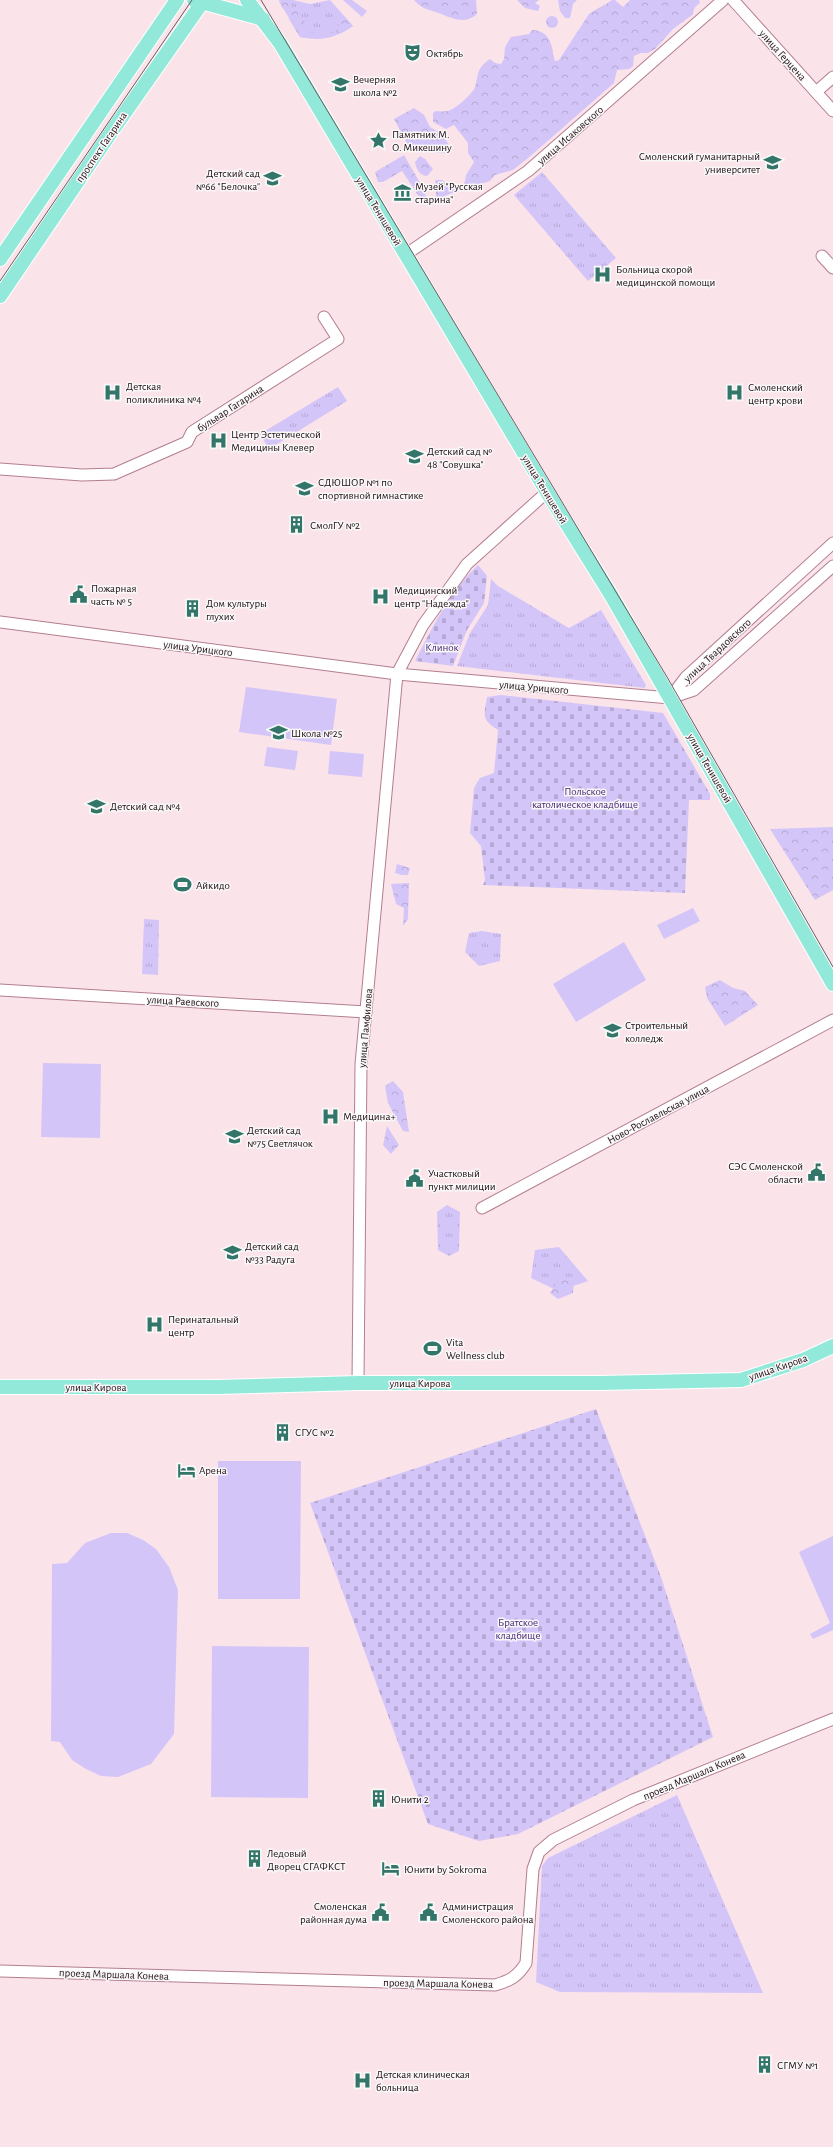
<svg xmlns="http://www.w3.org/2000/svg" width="833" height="2147" viewBox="0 0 833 2147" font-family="'Alegreya Sans',sans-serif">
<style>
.grass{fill:url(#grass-tufts)}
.forest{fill:url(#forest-crowns)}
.cemetery{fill:url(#cemetery-stones)}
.pitch{fill:#d4c5f9}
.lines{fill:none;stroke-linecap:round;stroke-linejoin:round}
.minor-casing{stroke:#b37e8f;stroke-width:13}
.major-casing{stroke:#fff;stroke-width:16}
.minor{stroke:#fff;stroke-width:11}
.major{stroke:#92e9d9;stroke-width:14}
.tram{stroke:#6e585f;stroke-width:1}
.labels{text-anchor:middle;stroke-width:3;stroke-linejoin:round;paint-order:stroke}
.poi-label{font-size:11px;fill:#220e15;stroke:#f8f8f8;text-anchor:start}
.street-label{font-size:11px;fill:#220e15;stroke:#f8f8f8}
.park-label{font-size:11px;fill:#482877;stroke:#f8f8f8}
</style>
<defs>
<pattern id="grass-tufts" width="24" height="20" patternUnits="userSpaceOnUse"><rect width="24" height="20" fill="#d4c5f9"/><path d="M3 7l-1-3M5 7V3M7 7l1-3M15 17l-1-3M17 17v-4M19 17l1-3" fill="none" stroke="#b6a8d5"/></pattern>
<pattern id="forest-crowns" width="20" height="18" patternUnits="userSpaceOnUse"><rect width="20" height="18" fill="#d4c5f9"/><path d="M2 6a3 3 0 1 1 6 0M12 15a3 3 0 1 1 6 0" fill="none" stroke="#b6a8d5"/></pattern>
<pattern id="cemetery-stones" width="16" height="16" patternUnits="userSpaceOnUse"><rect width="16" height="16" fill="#d4c5f9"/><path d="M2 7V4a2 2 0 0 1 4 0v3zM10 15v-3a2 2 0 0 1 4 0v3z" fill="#b6a8d5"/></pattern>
</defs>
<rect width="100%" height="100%" fill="#fbe3ea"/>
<!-- grass -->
<g class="grass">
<path d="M281 0H293L310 4 330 0 353 26C336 38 321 41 300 37L279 1Z"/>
<polygon points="343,0 352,0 367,11 362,17"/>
<polygon points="542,172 616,258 588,281 514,195"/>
<polygon points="338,387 347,401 269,449 260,434"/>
<polygon points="491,579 498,586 569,628 601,610 646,685 645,688 457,666 470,633 488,605"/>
<polygon points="144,919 159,920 158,975 142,974"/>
<polygon points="482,931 501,934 500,961 479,966 465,952 469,933"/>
<polygon points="447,1205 460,1212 459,1251 449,1256 438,1250 437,1212"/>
<polygon points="559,1247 588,1281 558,1291 531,1278 535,1250"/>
<polygon points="677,1795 763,1993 560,1992 536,1982 542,1866 548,1858"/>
</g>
<!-- forest -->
<g class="forest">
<polygon points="281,0 292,0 292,7 283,9 279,1"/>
<path d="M414 0H476L477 14C464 26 450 17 436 12 426 9 421 8 414 0Z"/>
<polygon points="517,0 539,0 535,3 540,6 538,11 525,8"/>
<polygon points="558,0 577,0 573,4 570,18 565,18 560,11"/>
<path d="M612 0H615L623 7 630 0H699L700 3 695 7 692 15 673 29 655 49 648 53H641L634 56 633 66 629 69 617 70 614 83 527 159 513 170 495 175 490 181 470 187 464 186 466 175 474 162 468 153V143L454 125 446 129 433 122V113L436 111C440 111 443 112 448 111 455 109 472 95 475 87 479 73 476 69 490 59L495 63 501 64 504 59 505 47 511 37 529 34 532 30C552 31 551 46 555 61L559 60 589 14C597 8 604 6 612 0Z"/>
<path d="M295 11C301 14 308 27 313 33L323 34 336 31 341 19 345 17 353 26C336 38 321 41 300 37L289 19 291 12Z"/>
<circle cx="552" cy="22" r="6"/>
<path d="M414 108 424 115 430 127 442 134 449 145V152C437 157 422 144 410 149L394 119Z"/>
<polygon points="404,155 423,188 427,200 422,201 402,171 383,182 378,182 375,172"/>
<path d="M420 156 425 159 433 169 427 176C419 175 416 169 415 162Z"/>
<polygon points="435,180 442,180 452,189 457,189 457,191 440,198 436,197"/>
<polygon points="833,827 833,890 815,900 770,829"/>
<polygon points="397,864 410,868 408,875 402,875 395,873"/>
<polygon points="409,883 408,919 403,926 404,908 396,904 391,884"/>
<polygon points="720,980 733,988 745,991 758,1005 725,1026 707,998 705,987"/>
<polygon points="393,1081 403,1092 409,1132 403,1131 388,1103 385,1086"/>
<polygon points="387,1126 399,1145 391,1154 383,1145"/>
<polygon points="561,1276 574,1278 573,1293 558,1299 550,1293"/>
</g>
<!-- cemetery -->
<g class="cemetery">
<path d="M478 565 487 576 484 603 467 630 453 666 415 661C433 627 449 592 478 565Z"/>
<path d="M501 695 663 713 710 794V800H689L685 893 483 885 485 880 481 846 470 833 474 788 480 778 494 773 498 730C481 720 484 715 487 697Z"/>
<polygon points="596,1409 661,1577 713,1737 518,1834 479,1841 428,1824 310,1503"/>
</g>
<!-- pitch -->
<g class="pitch">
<polygon points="246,687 337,699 331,745 239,732"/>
<polygon points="267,747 298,751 295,770 264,766"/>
<polygon points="330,751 364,754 362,777 328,774"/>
<polygon points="693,908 700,921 664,939 657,925"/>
<polygon points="624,942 646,980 576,1022 553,984"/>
<polygon points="43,1063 101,1064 100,1138 41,1137"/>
<polygon points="218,1461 301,1461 300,1599 218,1599"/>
<polygon points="111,1533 127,1533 143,1540 156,1549 169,1567 178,1590 174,1734 151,1764 118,1777 101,1776 86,1769 72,1760 60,1742 51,1741 52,1564 67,1563 85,1543"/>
<polygon points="833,1536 833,1630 813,1639 810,1634 830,1623 799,1552"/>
<polygon points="212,1646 309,1647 308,1798 211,1797"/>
</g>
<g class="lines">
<defs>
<g id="minor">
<polyline points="733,0 833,111"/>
<polyline points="816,92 833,77"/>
<polyline points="405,255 528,171 723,0"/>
<polyline points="822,256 833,268"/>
<polyline points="0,469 82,475 114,474 187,442 192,432 338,339 324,317"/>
<polyline points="0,622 397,674 670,698 694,690 833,566"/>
<polyline points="670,698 686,677 833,543"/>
<polyline points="0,990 366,1012"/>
<polyline points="482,1208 833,1020"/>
<polyline points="358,1383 361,1064 397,674 423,625 467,564 547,492"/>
<path d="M0 1971 495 1985C510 1981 518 1976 526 1963L533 1869 539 1852 553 1840 633 1800 833 1719"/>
</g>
<g id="major">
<polyline points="194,0 263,19"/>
<polyline points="247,0 280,43 547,492 611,595 833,984"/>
<polyline points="0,259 177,0"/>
<polyline points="0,296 114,128 204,0"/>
<polyline points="0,1387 217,1387 358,1383 600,1383 741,1380 803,1360 833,1346"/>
</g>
</defs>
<!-- minor casing -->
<use href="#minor" class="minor-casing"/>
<!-- major casing -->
<use href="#major" class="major-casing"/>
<!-- minor -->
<use href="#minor" class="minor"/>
<!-- major -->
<use href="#major" class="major"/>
<!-- tram -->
<g class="tram">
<polyline points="261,0 667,677 833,967"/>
<polyline points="0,281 192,0"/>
</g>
</g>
<!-- icons -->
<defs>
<symbol id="theatre-bare" viewBox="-9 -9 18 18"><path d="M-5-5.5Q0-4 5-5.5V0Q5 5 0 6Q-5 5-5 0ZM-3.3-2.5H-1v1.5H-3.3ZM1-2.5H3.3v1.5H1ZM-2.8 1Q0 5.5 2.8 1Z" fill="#337669" stroke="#f8f8f8" stroke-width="2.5" paint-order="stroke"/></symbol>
<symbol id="school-bare" viewBox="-9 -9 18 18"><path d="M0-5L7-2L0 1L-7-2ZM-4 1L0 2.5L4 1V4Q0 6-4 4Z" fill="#337669" stroke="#f8f8f8" stroke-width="2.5" paint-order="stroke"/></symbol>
<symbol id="sight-bare" viewBox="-9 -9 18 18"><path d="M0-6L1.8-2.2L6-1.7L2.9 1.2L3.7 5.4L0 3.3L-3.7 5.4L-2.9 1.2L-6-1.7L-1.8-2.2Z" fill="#337669" stroke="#f8f8f8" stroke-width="2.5" paint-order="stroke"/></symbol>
<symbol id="university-bare" viewBox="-9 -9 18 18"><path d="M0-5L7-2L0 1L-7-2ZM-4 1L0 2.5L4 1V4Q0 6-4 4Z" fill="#337669" stroke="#f8f8f8" stroke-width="2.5" paint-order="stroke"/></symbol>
<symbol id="museum-bare" viewBox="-9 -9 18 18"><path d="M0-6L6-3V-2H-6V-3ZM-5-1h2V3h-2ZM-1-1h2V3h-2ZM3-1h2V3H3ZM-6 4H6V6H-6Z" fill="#337669" stroke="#f8f8f8" stroke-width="2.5" paint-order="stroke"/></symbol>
<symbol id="hospital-bare" viewBox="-9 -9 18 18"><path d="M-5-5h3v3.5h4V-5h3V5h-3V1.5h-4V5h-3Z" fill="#337669" stroke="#f8f8f8" stroke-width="2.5" paint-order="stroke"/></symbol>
<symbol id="building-bare" viewBox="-9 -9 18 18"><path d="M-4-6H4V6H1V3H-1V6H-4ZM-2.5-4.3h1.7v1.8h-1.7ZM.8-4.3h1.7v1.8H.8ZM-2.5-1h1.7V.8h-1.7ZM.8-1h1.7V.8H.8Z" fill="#337669" stroke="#f8f8f8" stroke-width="2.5" paint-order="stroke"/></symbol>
<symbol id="civic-bare" viewBox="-9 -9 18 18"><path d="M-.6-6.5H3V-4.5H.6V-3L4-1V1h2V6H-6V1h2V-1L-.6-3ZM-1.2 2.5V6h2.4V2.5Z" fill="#337669" stroke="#f8f8f8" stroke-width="2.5" paint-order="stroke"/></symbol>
<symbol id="stadium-bare" viewBox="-9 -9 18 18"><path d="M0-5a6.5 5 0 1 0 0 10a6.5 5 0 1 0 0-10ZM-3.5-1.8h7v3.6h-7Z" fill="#337669" stroke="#f8f8f8" stroke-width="2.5" paint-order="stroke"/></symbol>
<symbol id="hotel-bare" viewBox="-9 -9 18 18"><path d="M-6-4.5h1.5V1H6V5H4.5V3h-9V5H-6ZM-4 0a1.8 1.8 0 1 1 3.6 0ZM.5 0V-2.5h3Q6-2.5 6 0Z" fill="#337669" stroke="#f8f8f8" stroke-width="2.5" paint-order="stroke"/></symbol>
</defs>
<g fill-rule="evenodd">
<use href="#theatre-bare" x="400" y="40" width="25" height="25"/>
<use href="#school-bare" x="328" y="72" width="25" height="25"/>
<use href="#sight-bare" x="366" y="128" width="25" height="25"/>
<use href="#university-bare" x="760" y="150" width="25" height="25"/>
<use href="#school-bare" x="260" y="166" width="25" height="25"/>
<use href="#museum-bare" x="390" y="180" width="25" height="25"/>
<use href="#hospital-bare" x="590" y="262" width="25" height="25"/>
<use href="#hospital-bare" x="100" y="380" width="25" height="25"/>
<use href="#hospital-bare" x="722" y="380" width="25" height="25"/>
<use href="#hospital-bare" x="206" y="428" width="25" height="25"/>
<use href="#school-bare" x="402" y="444" width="25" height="25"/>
<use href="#school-bare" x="292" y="476" width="25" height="25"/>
<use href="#building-bare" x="284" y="512" width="25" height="25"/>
<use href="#civic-bare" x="66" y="582" width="25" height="25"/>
<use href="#hospital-bare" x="368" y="584" width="25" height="25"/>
<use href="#building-bare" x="180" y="596" width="25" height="25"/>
<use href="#school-bare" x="266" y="720" width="25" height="25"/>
<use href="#school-bare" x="84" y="794" width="25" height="25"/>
<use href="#stadium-bare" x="170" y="872" width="25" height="25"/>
<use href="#university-bare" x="600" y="1018" width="25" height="25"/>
<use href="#hospital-bare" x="318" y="1104" width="25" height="25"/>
<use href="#school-bare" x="222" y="1124" width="25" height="25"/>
<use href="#civic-bare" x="804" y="1160" width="25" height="25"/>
<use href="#civic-bare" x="402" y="1166" width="25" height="25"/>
<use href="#school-bare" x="220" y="1240" width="25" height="25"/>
<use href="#hospital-bare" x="142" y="1312" width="25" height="25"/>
<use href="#stadium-bare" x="420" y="1336" width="25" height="25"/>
<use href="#building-bare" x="270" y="1420" width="25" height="25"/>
<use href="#hotel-bare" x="174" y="1458" width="25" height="25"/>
<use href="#building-bare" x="366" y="1786" width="25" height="25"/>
<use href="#building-bare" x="242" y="1846" width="25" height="25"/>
<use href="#hotel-bare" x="378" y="1856" width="25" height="25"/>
<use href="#civic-bare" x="368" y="1900" width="25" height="25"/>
<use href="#civic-bare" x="416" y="1900" width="25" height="25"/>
<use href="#building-bare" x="752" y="2052" width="25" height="25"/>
<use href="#hospital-bare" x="350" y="2068" width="25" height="25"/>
</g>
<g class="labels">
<!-- poi labels -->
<g class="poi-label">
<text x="426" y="57">Октябрь</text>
<text x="353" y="83">Вечерняя<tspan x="353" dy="13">школа №2</tspan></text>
<text x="392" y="138">Памятник М.<tspan x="392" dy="13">О. Микешину</tspan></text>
<text x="760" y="160" text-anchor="end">Смоленский гуманитарный<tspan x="760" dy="13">университет</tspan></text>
<text x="260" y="177" text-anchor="end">Детский сад<tspan x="260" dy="13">№66 "Белочка"</tspan></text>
<text x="415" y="190">Музей "Русская<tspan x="415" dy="13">старина"</tspan></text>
<text x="616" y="273">Больница скорой<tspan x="616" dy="13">медицинской помощи</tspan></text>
<text x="126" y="390">Детская<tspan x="126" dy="13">поликлиника №4</tspan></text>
<text x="748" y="391">Смоленский<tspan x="748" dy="13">центр крови</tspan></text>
<text x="231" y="438">Центр Эстетической<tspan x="231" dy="13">Медицины Клевер</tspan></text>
<text x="427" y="455">Детский сад №<tspan x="427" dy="13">48 "Совушка"</tspan></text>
<text x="318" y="486">СДЮШОР №1 по<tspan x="318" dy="13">спортивной гимнастике</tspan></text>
<text x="310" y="529">СмолГУ №2</text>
<text x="91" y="592">Пожарная<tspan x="91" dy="13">часть № 5</tspan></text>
<text x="394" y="594">Медицинский<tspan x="394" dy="13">центр "Надежда"</tspan></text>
<text x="206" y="607">Дом культуры<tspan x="206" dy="13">глухих</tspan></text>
<text x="291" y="737">Школа №25</text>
<text x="110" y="810">Детский сад №4</text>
<text x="196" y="889">Айкидо</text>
<text x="625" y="1029">Строительный<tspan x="625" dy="13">колледж</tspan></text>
<text x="343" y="1120">Медицина+</text>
<text x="247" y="1134">Детский сад<tspan x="247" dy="13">№75 Светлячок</tspan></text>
<text x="803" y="1170" text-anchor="end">СЭС Смоленской<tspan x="803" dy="13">области</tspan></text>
<text x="428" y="1177">Участковый<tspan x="428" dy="13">пункт милиции</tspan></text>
<text x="245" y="1250">Детский сад<tspan x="245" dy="13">№33 Радуга</tspan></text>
<text x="168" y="1323">Перинатальный<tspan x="168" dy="13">центр</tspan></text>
<text x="446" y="1346">Vita<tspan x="446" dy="13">Wellness club</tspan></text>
<text x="295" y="1436">СГУС №2</text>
<text x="199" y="1474">Арена</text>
<text x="391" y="1803">Юнити 2</text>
<text x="267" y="1857">Ледовый<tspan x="267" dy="13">Дворец СГАФКСТ</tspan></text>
<text x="404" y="1873">Юнити by Sokroma</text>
<text x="367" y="1910" text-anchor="end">Смоленская<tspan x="367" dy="13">районная дума</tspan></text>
<text x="442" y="1910">Администрация<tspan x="442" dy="13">Смоленского района</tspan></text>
<text x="777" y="2069">СГМУ №1</text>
<text x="376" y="2078">Детская клиническая<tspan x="376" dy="13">больница</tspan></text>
</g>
<!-- street labels -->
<g class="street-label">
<text transform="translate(783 55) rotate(48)" y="4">улица Герцена</text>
<text transform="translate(570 135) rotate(-41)" y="4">улица Исаковского</text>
<text transform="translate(101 147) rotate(-56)" y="4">проспект Гагарина</text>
<text transform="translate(379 211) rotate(59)" y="4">улица Тенишевой</text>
<text transform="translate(230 408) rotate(-33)" y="4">бульвар Гагарина</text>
<text transform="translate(545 489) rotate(59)" y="4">улица Тенишевой</text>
<text transform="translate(198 648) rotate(7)" y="4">улица Урицкого</text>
<text transform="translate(717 650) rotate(-43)" y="4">улица Твардовского</text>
<text transform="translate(534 687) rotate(5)" y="4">улица Урицкого</text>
<text transform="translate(710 768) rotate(60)" y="4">улица Тенишевой</text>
<text transform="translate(183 1001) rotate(3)" y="4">улица Раевского</text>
<text transform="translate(365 1028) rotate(-85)" y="4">улица Памфилова</text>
<text transform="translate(658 1114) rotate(-28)" y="4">Ново-Рославльская улица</text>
<text transform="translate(778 1367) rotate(-19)" y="4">улица Кирова</text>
<text x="420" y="1387">улица Кирова</text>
<text x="96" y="1391">улица Кирова</text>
<text transform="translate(694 1775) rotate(-23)" y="4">проезд Маршала Конева</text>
<text transform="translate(114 1974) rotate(2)" y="4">проезд Маршала Конева</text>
<text transform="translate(438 1983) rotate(1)" y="4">проезд Маршала Конева</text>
</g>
<!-- park labels -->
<g class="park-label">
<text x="442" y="651">Клинок</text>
<text x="585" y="795">Польское<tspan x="585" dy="13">католическое кладбище</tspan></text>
<text x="518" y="1626">Братское<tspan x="518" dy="13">кладбище</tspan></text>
</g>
</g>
</svg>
